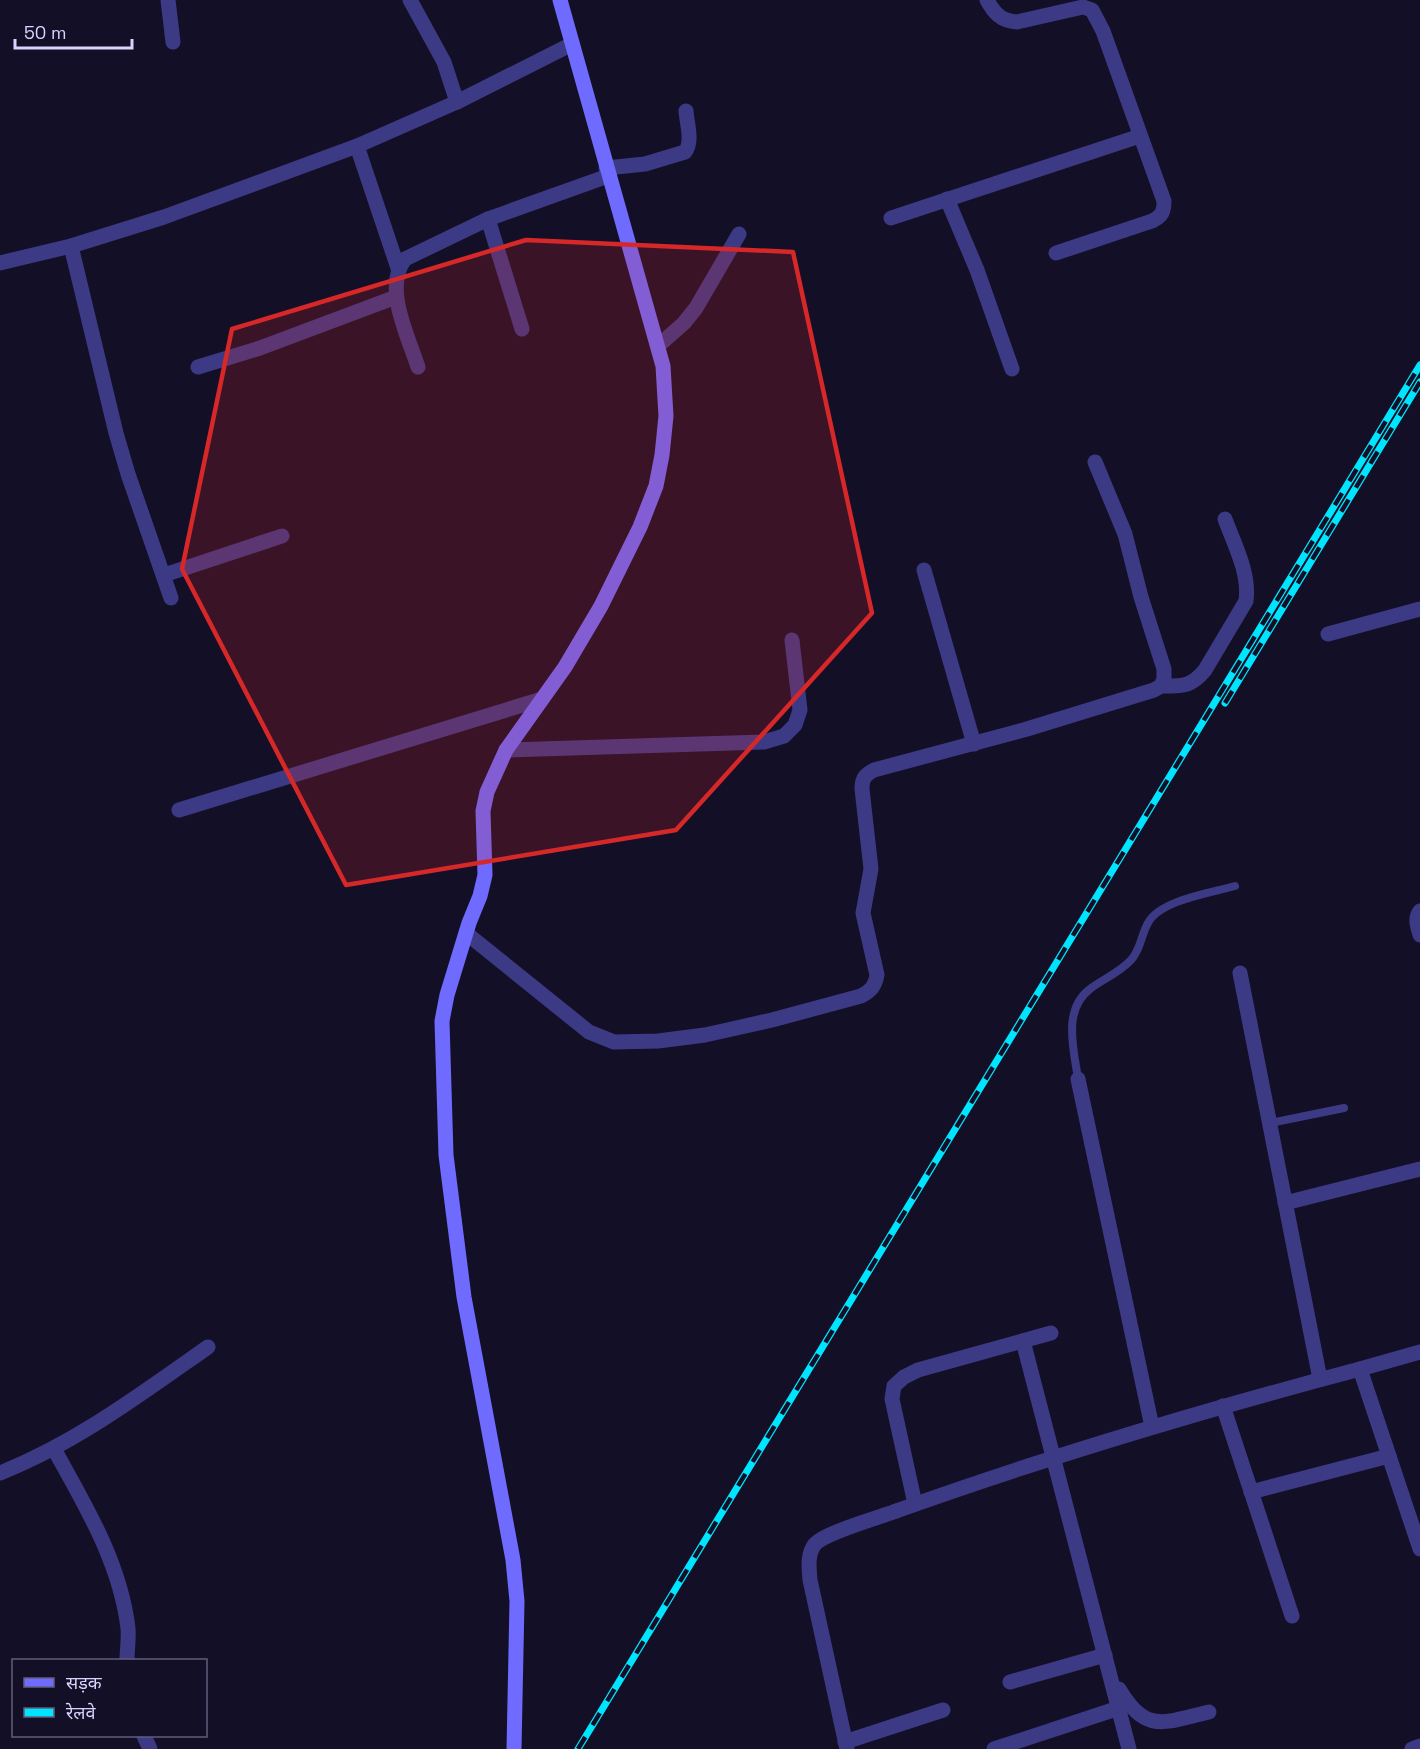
<svg xmlns="http://www.w3.org/2000/svg" width="1420" height="1749" viewBox="0 0 1420 1749" font-family="'Space Grotesk','Noto Sans Devanagari',sans-serif">
<style>
.lines{fill:none;stroke-linecap:round;stroke-linejoin:round}
.lane{stroke:#3d3a85;stroke-width:8}
.street{stroke:#3d3a85;stroke-width:15}
.secondary{stroke:#6f6bff;stroke-width:15}
.rail-casing{stroke:#00e5ff;stroke-width:7}
.rail{stroke:#130f26;stroke-width:4.5;stroke-dasharray:14;stroke-linecap:butt}
.marked{fill:#d62828;fill-opacity:0.2;stroke:#d62828;stroke-width:4.5;stroke-linejoin:round}
</style>
<rect width="100%" height="100%" fill="#130f26"/>
<g class="lines">
<!-- lane -->
<g class="lane">
<path d="M1078 1079C1074 1050 1062 1010 1090 989 1103 979 1119 973 1131 960 1141 949 1141 935 1148 923 1160 900 1211 893 1235 886"/>
<polyline points="1270,1123 1344,1108"/>
</g>
<!-- street -->
<g class="street">
<polyline points="168,0 173,42"/>
<polyline points="410,0 444,62 457,102"/>
<path d="M987 0C994 13 1001 21 1017 22L1083 7 1092 10 1103 31 1164 201C1164 212 1162 216 1152 221L1056 253"/>
<polyline points="357,146 398,268"/>
<path d="M606 168 645 164 685 152C693 142 687 124 686 111"/>
<polyline points="947,199 977,270 1012,369"/>
<polyline points="891,218 1140,136"/>
<polyline points="488,219 522,329"/>
<polyline points="71,246 116,433 128,474 171,598"/>
<polyline points="0,263 71,246 164,217 357,146 457,102 572,44"/>
<polyline points="658,346 684,323 696,308 739,234"/>
<polyline points="198,367 260,348 396,297"/>
<path d="M418 367C408 336 383 287 405 259L488 219 608 176"/>
<polyline points="924,570 974,744"/>
<polyline points="164,575 282,536"/>
<polyline points="1328,634 1420,609"/>
<path d="M1161 686C1183 686 1191 687 1205 670L1246 601C1250 573 1234 544 1225 519"/>
<polyline points="506,750 764,742 784,736 795,725 800,710 792,640"/>
<polyline points="179,810 542,699"/>
<path d="M1420 911C1414 919 1418 927 1420 935"/>
<path d="M466 933 589 1032 614 1042 658 1041 705 1035 772 1020 861 996C871 991 875 986 877 975L863 913 871 869 862 789C862 778 865 775 874 770L1027 729 1154 690 1161 686 1164 679V669L1141 597 1125 534 1095 462"/>
<polyline points="1240,973 1320,1379"/>
<polyline points="1078,1079 1152,1427"/>
<polyline points="1285,1203 1420,1169"/>
<polyline points="1023,1341 1129,1749"/>
<polyline points="1360,1369 1420,1352"/>
<polyline points="1223,1406 1292,1616"/>
<path d="M54 1449C85 1505 120 1562 128 1628 129 1638 127 1650 127 1660"/>
<path d="M0 1473C76 1443 141 1394 208 1347"/>
<polyline points="1251,1492 1389,1456"/>
<polyline points="915,1504 892,1399 894,1386 904,1377 918,1370 1051,1333"/>
<polyline points="1010,1682 1105,1655"/>
<path d="M1119 1689C1146 1735 1165 1722 1209 1712"/>
<polyline points="144,1736 150,1749"/>
<polyline points="845,1742 943,1710"/>
<path d="M847 1749 810 1580C809 1568 807 1554 815 1544 826 1532 881 1517 899 1510 1050 1456 1205 1410 1360 1369L1420 1549"/>
<polyline points="994,1749 1119,1708"/>
<polyline points="1412,1749 1420,1746"/>
</g>
<!-- secondary -->
<polyline class="secondary" points="514,1749 517,1601 513,1560 464,1297 446,1155 442,1021 447,995 469,923 480,896 485,875 483,811 487,792 506,750 565,667 601,606 640,527 656,486 662,455 666,416 663,366 560,0"/>
<defs>
<g id="rail">
<polyline points="1225,703 1420,382"/>
<polyline points="578,1749 1420,365"/>
</g>
</defs>
<!-- rail casing -->
<use href="#rail" class="rail-casing"/>
<!-- rail -->
<use href="#rail" class="rail"/>
</g>
<!-- marked area -->
<path class="marked" d="M526 240 793 252 872 613 676 830 346 885 182 569 232 329Z"/>
<!-- legend -->
<rect x="12" y="1659" width="195" height="78" fill="#130f26" stroke="#625e7d" stroke-width="1.5"/>
<rect x="24" y="1678" width="30" height="9" fill="#6f6bff" stroke="#625e7d" stroke-width="1.5"/>
<text x="66" y="1689" font-size="18" fill="#d9d4ff">सड़क</text>
<rect x="24" y="1708" width="30" height="9" fill="#00e5ff" stroke="#625e7d" stroke-width="1.5"/>
<text x="66" y="1719" font-size="18" fill="#d9d4ff">रेलवे</text>
<!-- scale -->
<path d="M15 39v9h117v-9" fill="none" stroke="#d9d4ff" stroke-width="3"/>
<text x="24" y="39" font-size="18" fill="#d9d4ff" stroke="#130f26" stroke-width="4.5" paint-order="stroke">50 m</text>
</svg>
